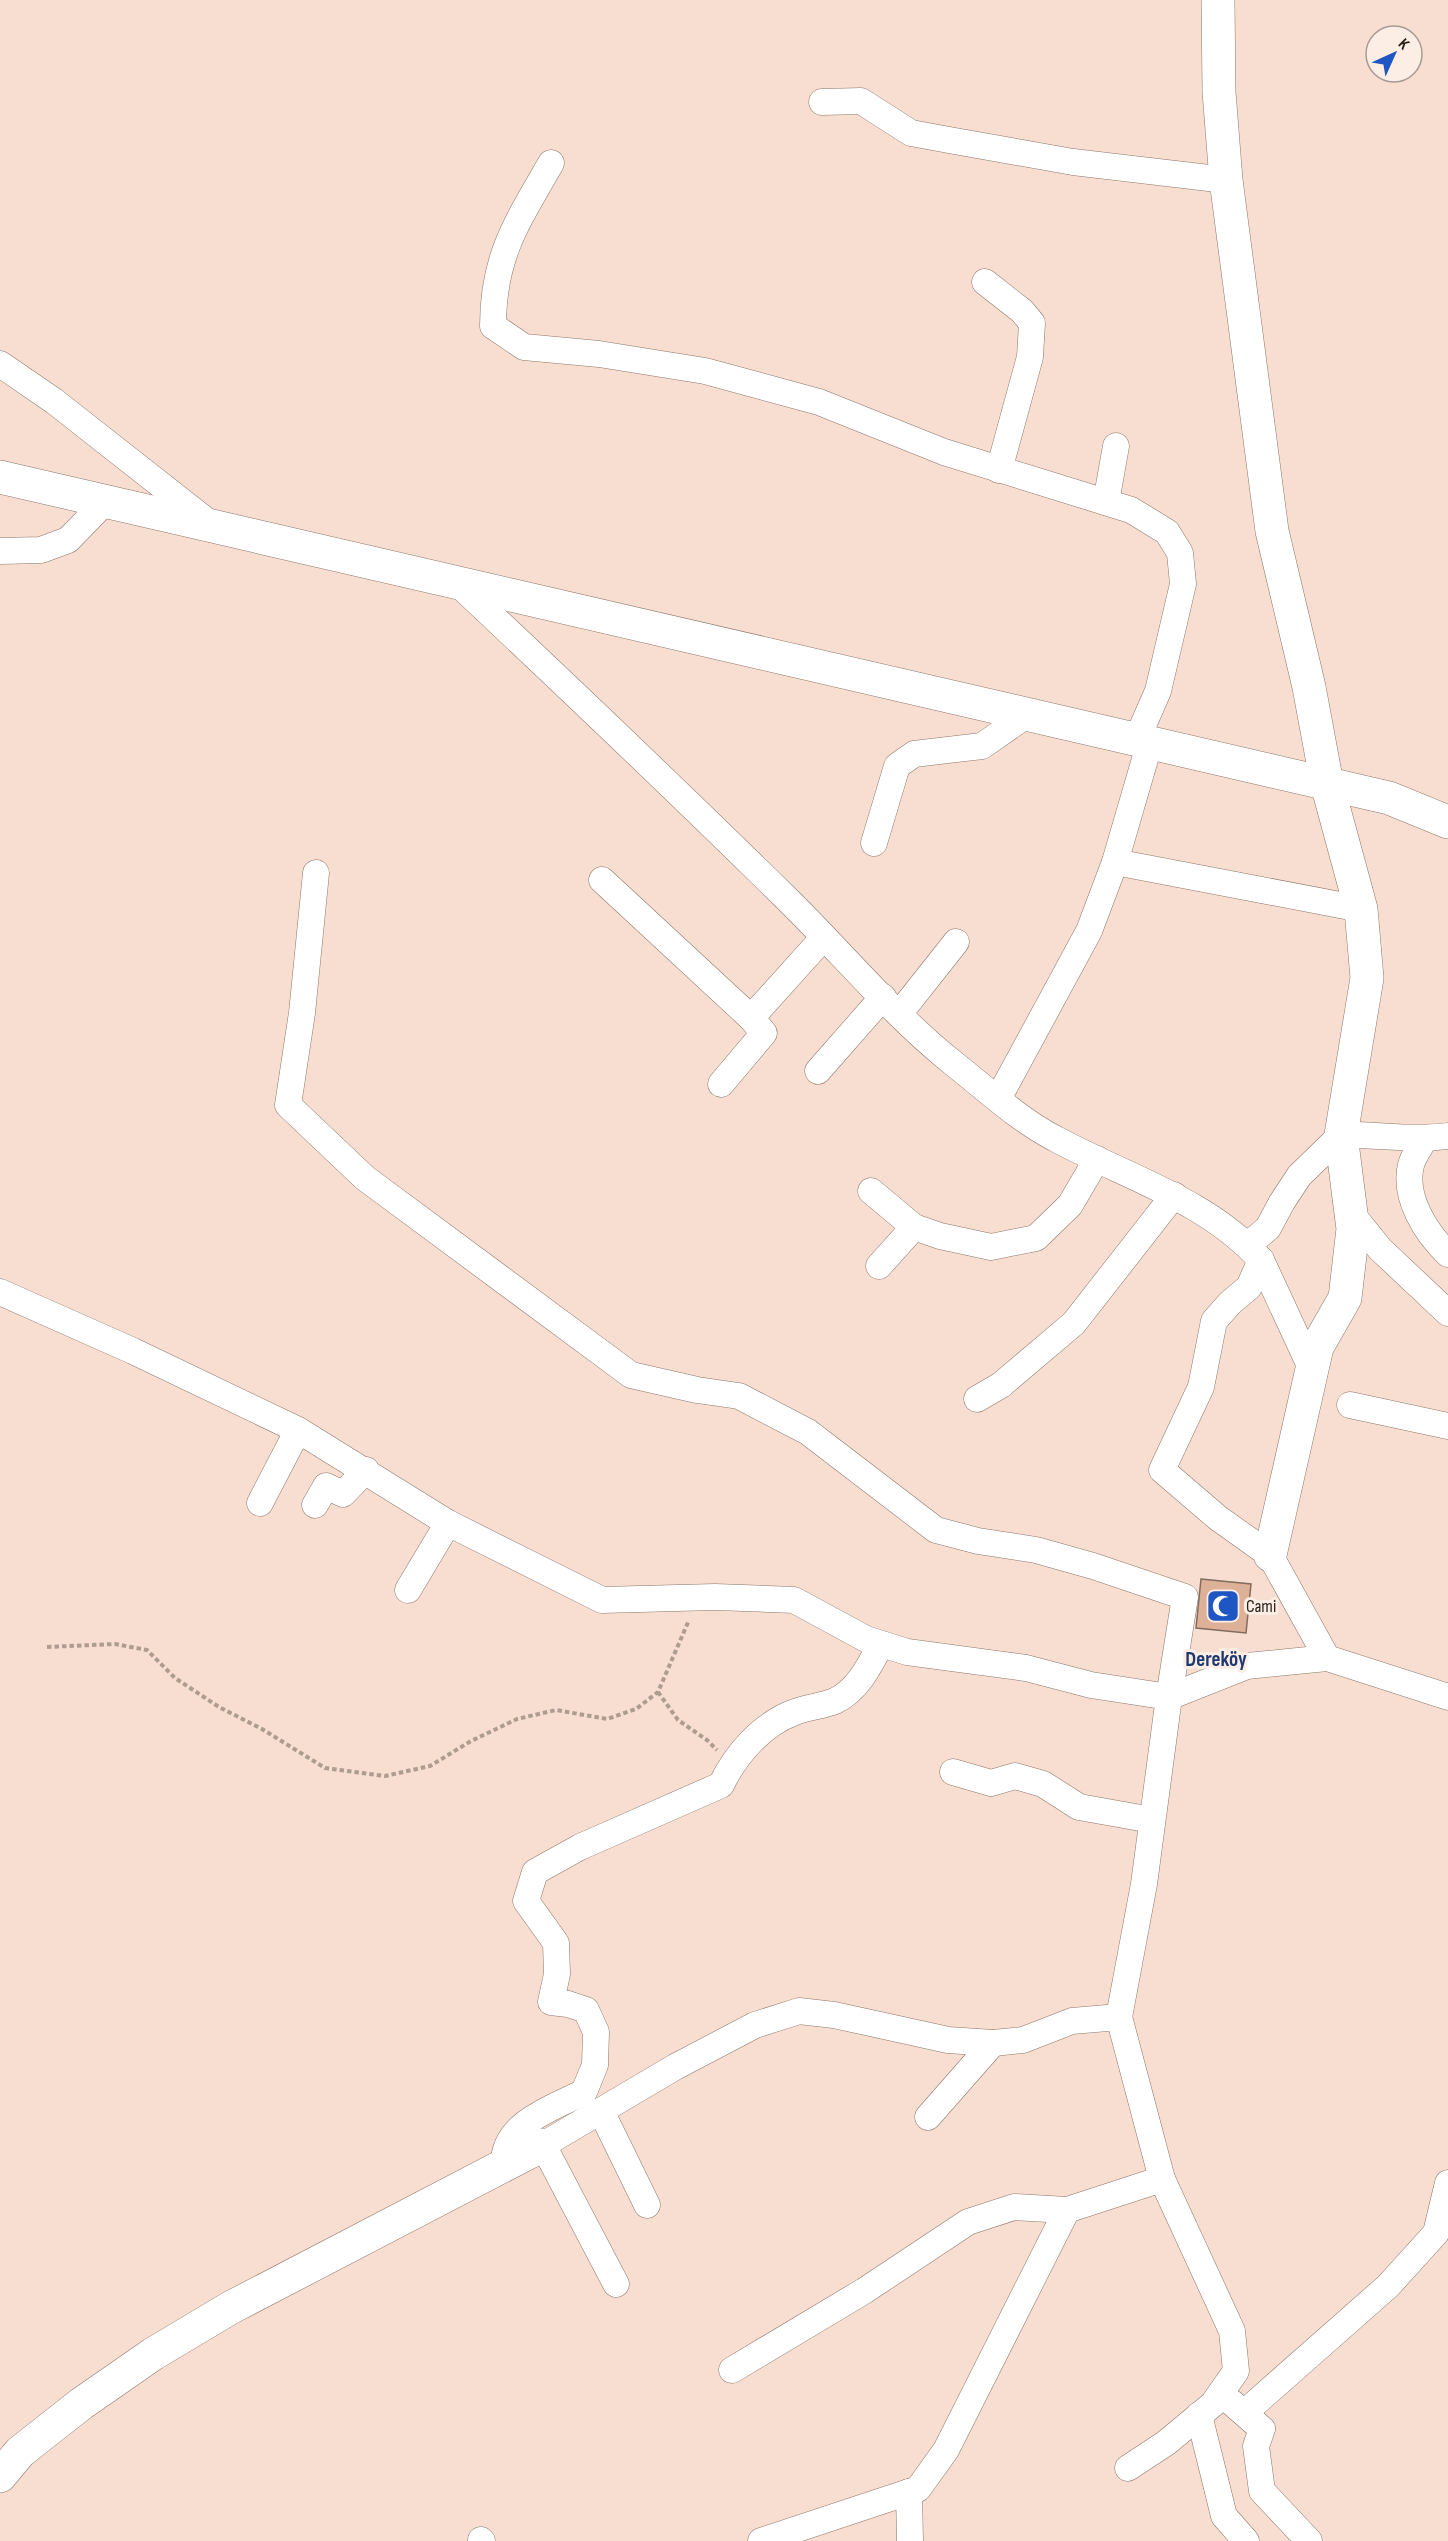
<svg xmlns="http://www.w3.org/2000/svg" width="1448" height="2541" viewBox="0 0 1448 2541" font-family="'Sofia Sans Condensed',sans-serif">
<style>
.building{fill:#ddb198;stroke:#816c60;stroke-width:1.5}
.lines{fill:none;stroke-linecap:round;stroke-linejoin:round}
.street-casing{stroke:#8c7669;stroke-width:27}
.secondary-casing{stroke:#8c7669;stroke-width:34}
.path{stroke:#af9c91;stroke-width:4;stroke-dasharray:4.5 3;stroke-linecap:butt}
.street{stroke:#fff;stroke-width:26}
.secondary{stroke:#fff;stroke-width:33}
.labels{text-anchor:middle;stroke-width:6;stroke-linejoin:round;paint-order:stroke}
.poi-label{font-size:18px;fill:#261e19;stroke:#fdeee5;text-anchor:start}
.quarter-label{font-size:21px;font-weight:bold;fill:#1d396f;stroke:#fdeee5}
</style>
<rect width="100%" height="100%" fill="#f7ded0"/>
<!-- building -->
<polygon class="building" points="1201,1579 1251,1584 1246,1633 1196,1628"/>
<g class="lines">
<defs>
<g id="street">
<polyline points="822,102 861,101 911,133 949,140 1073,162 1226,180"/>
<path d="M551 163C518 221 493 255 493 326L524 347 599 354 705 371 819 402 944 452 1131 510 1167 532 1180 553 1183 584 1158 691 1137 739"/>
<polyline points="985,282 1022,311 1032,323 1030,357 999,470"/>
<polyline points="0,364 54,401 208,522"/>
<polyline points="1106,502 1116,446"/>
<polyline points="0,551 41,550 68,540 106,501"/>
<path d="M456 582C567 686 678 792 787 899 842 953 893 1015 953 1063 986 1089 1019 1120 1056 1139 1126 1177 1207 1200 1261 1260L1312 1370"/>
<polyline points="874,843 897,766 914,754 982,746 1028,714"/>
<polyline points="1115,862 1361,909"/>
<polyline points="316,873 302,1013 288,1105 365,1178 631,1375 697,1390 739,1396 808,1432 936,1530 978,1541 1036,1550 1093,1566 1185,1597 1169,1697"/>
<polyline points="602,880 751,1018"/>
<polyline points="899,1014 956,942"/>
<polyline points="818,1071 883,997"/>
<polyline points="721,1084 764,1033 751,1018 824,937"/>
<polyline points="998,1099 1089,931 1115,862 1150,742"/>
<path d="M1424 1140C1420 1147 1413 1157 1411 1165 1403 1197 1426 1233 1448 1254"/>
<polyline points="871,1191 914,1227"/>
<polyline points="1351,1213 1380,1249 1448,1313"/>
<path d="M1248 1245 1268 1228 1282 1202 1299 1176 1341 1135C1377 1134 1412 1141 1448 1136"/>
<polyline points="1261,1260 1249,1287 1230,1303 1214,1321 1201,1387 1162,1470 1218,1518 1270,1555 1327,1658"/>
<polyline points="879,1266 914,1227 940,1236 991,1247 1036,1238 1070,1205 1097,1159"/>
<polyline points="0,1292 133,1351 298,1430 448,1523 602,1600 715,1597 794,1600 866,1639 907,1652 1026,1668 1091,1685 1169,1697 1144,1884 1119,2017"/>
<polyline points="977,1399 1001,1385 1074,1323 1174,1195"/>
<polyline points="1350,1405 1448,1426"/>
<polyline points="260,1503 298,1430"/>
<polyline points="315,1505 326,1486 343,1494 366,1470"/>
<polyline points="408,1590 448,1523"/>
<polyline points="1169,1697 1247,1666 1327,1658 1448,1697"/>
<polyline points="953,1772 991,1783 1015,1776 1043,1784 1079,1807 1152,1820"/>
<polyline points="601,2111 647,2205"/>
<polyline points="928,2117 993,2043"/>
<path d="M504 2164C503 2123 553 2108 584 2092L595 2065 596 2032 586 2010 568 2004 551 2002 557 1974 556 1943 526 1901 535 1872 580 1847 721 1785C736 1754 762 1724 795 1712 808 1707 823 1706 835 1701 858 1690 870 1665 881 1644"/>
<polyline points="616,2284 543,2145 675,2067 755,2025 799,2011 834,2015 948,2040 993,2043 1023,2040 1072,2021 1119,2017 1162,2179"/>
<polyline points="732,2370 864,2291 968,2222 1014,2207 1067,2210"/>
<polyline points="1231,2402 1262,2429 1256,2446 1262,2491 1309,2541"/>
<polyline points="1244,2413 1388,2286 1436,2233 1448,2183"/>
<polyline points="1199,2415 1224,2516 1246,2541"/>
<polyline points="909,2492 910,2541"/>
<polyline points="481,2540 482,2541"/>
<polyline points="761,2541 918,2489 946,2450 1067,2210 1162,2179 1232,2331 1236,2371 1213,2404 1166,2443 1128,2468"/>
</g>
<g id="secondary">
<polyline points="1218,0 1219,92 1226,180 1272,531 1309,687 1327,784 1361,909 1367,978 1341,1135 1353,1229 1345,1298 1317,1347 1270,1555"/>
<polyline points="0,477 1389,798 1448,822"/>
<polyline points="0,2476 20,2452 81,2404 153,2354 230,2308 543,2145"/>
</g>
</defs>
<!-- street casing -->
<use href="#street" class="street-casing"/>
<!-- secondary casing -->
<use href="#secondary" class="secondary-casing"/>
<!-- path -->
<g class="path">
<polyline points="47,1647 115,1644 147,1650 175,1678 219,1707 262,1729 325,1768 385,1776 430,1766 471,1741 517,1719 556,1710 607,1719 636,1709 658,1692 689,1620"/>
<polyline points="658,1692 678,1720 707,1740 717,1750"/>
</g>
<!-- street -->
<use href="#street" class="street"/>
<!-- secondary -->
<use href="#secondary" class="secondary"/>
</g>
<!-- icons -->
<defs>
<symbol id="mosque-square" viewBox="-11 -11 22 22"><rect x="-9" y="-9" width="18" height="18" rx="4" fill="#1e56c3" stroke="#fdeee5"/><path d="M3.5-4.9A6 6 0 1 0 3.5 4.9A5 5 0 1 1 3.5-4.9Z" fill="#fff"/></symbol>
</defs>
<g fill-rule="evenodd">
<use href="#mosque-square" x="1204" y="1587" width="38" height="38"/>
</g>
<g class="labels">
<!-- poi labels -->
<g class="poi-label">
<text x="1246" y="1612">Cami</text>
</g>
<!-- quarter labels -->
<g class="quarter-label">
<text x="1216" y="1666">Dereköy</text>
</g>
</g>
<!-- north arrow -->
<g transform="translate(1394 54) rotate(45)"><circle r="28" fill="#fdeee5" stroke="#a79b93" stroke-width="1.5"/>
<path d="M0-4.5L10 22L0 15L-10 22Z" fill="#1e56c3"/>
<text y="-9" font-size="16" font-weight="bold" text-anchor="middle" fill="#261e19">K</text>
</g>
</svg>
